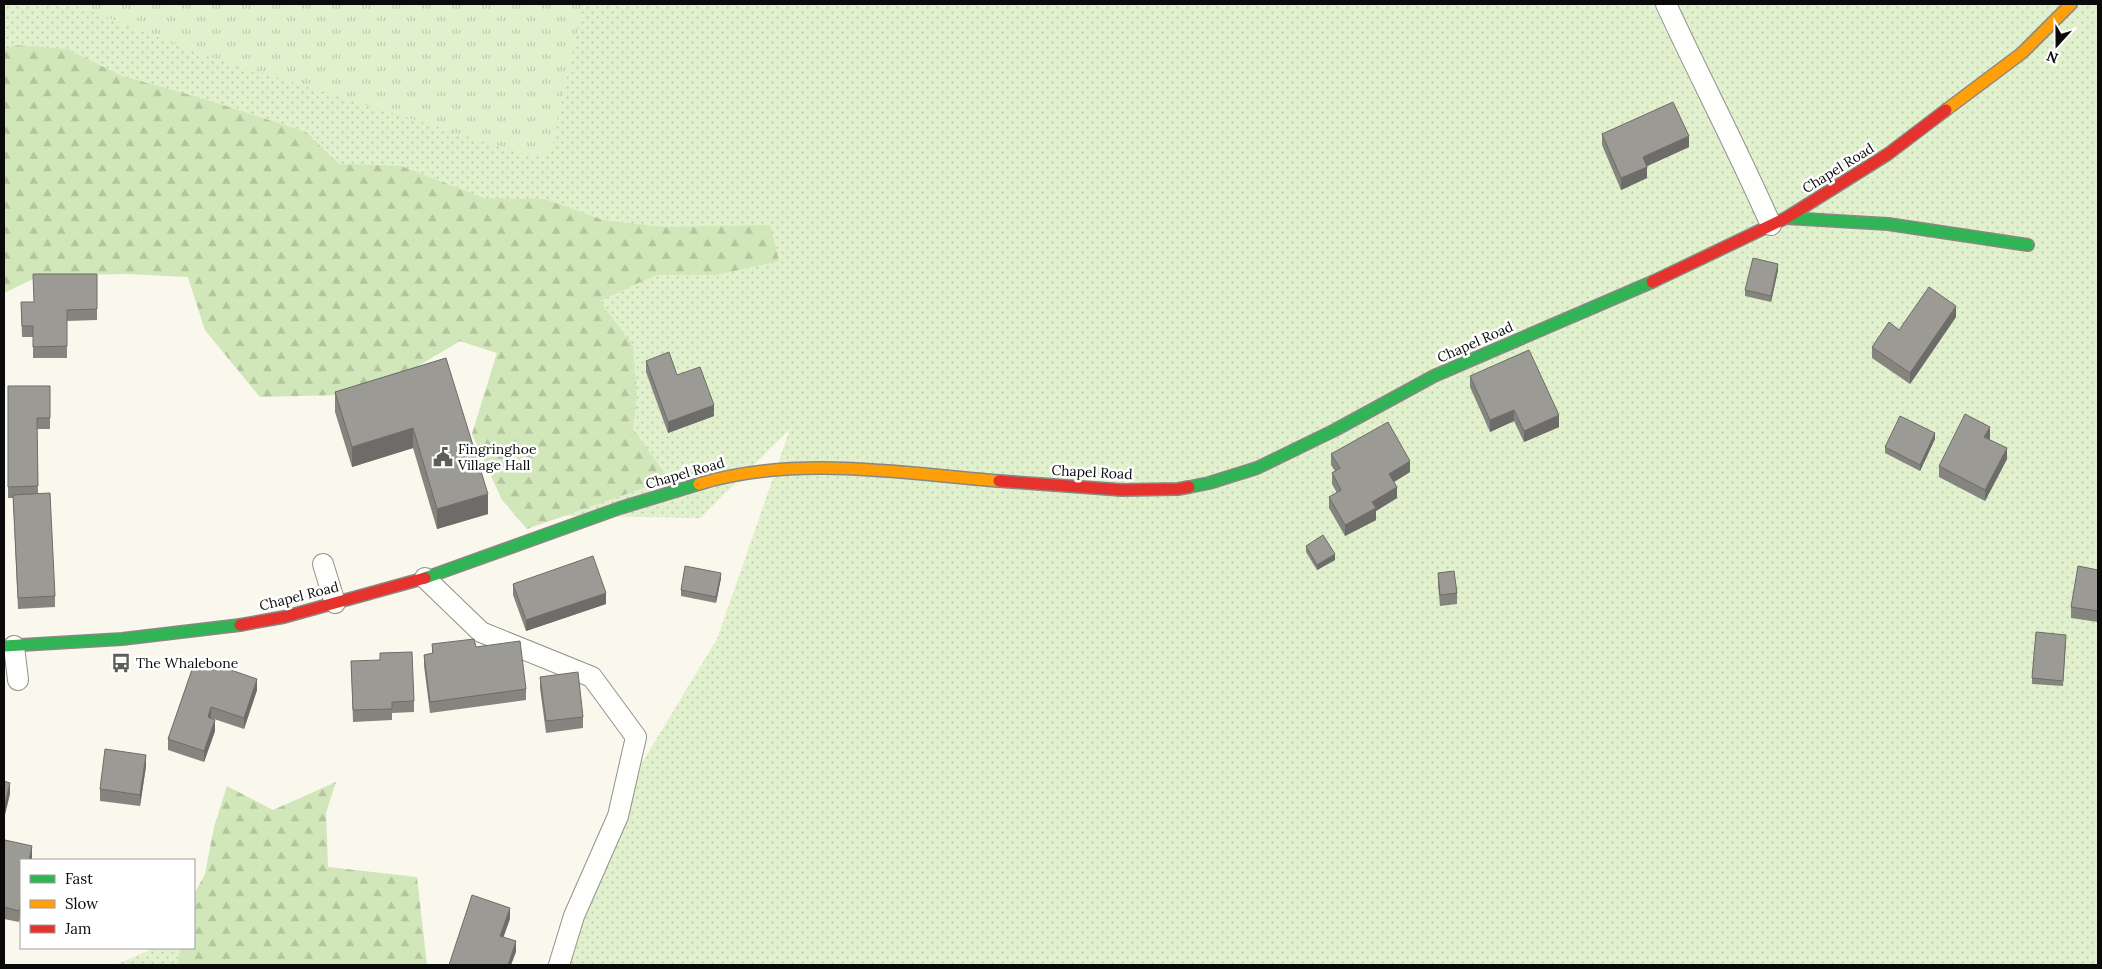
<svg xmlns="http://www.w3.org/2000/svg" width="2102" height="969" viewBox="0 0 2102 969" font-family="Lora,serif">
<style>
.grass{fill:url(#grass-dots)}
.forest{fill:url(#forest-firs)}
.park{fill:url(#park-tufts)}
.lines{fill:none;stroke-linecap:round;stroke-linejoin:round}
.lane-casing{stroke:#92918c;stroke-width:22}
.fast-casing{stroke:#898883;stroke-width:14}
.slow-casing{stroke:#898883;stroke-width:14}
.jam-casing{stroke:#898883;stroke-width:14}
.lane{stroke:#fefefc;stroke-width:20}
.fast{stroke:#30b455;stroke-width:11}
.slow{stroke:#ff9f0a;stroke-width:11}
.jam{stroke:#e5322d;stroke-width:11}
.wall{fill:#86847f}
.shaded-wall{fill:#6d6c68}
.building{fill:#9c9a94;stroke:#6d6c68}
.labels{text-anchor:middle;stroke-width:5;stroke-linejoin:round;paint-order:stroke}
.street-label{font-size:14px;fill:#0a0a0a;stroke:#fff}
.poi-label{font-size:14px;fill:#0a0a0a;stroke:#fff;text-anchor:start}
</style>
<defs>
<pattern id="grass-dots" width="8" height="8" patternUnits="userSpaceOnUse" patternTransform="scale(1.25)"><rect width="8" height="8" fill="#e1f0cd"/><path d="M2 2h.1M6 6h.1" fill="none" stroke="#c0ccaf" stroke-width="1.8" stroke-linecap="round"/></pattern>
<pattern id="forest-firs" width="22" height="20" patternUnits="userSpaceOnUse" patternTransform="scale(1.25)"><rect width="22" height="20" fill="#d1e7ba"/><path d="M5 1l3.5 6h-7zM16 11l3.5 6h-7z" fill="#b2c59f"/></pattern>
<pattern id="park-tufts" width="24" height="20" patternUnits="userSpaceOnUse" patternTransform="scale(1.25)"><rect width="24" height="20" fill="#e1f0cd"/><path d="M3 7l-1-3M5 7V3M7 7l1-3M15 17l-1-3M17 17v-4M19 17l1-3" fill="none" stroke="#c0ccaf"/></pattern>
</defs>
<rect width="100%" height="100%" fill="#faf8ed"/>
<!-- grass -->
<g class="grass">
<polygon points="4,4 2098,4 2098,965 565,965 609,817 717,639 790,429 700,518 518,515 472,434 497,353 460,341 396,379 260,397 205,330 188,277 129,274 41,275 4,293"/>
<polygon points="155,948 180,948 177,965 115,965"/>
</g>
<!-- forest -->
<g class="forest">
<polygon points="14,45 67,49 122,76 201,98 306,132 339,164 401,166 484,198 545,199 603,220 665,227 770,225 779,261 716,275 656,275 600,301 633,346 637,396 633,429 669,479 527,529 502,500 472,434 497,353 460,341 396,379 340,395 260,397 205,330 188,277 129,274 41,275 4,293 4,50"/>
<polygon points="336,782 326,813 328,867 417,877 427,965 177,965 180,948 194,948 194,894 205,874 214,827 227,786 273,810"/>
</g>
<!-- park -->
<polygon class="park" points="73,4 583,4 551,152 535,157 204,55"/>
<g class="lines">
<defs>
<g id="lane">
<path d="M1666 4C1700 78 1738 150 1771 225"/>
<polyline points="323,564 335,603"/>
<polyline points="425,578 481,632 592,677 636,737 618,816 574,916 559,965"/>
<polyline points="14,646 18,680"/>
</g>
<g id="fast">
<polyline points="1786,218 1888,224 2028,245"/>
<polyline points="1189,487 1209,483 1257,468 1335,430 1434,376 1652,282"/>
<polyline points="425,578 620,508 699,484"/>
<polyline points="4,646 122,639 240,625"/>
</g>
<g id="slow">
<polyline points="1946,110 2022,53 2071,4"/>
<path d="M699 484C794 455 901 473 999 481"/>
</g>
<g id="jam">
<polyline points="1652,282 1786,218 1888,154 1946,110"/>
<polyline points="999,481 1122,490 1178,489 1189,487"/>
<polyline points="240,625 284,617 425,578"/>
</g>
</defs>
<!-- lane casing -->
<use href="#lane" class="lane-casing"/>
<!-- fast casing -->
<use href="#fast" class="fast-casing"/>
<!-- slow casing -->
<use href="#slow" class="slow-casing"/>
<!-- jam casing -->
<use href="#jam" class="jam-casing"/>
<!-- lane -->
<use href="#lane" class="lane"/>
<!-- fast -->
<use href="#fast" class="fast"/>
<!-- slow -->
<use href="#slow" class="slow"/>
<!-- jam -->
<use href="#jam" class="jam"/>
</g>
<!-- wall -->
<g class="wall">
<polygon points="1602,134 1689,147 1647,166 1647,178 1621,190 1602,145"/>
<polygon points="1778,270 1771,302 1745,296 1745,290"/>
<polygon points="97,274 97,320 67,321 67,358 33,358 33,337 22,337 21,302 34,302"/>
<polygon points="1956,317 1910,384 1872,358 1872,347 1899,330"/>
<polygon points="446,358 488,514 437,529 413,448 352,467 335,412 335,392"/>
<polygon points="646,361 677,375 714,416 668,433 646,372"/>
<polygon points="1470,376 1559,427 1524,442 1514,421 1490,432 1470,387"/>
<polygon points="8,386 50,386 50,429 37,429 38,494 55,596 55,607 18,609 13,498 8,498"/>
<polygon points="1990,438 1989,439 2007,459 1985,501 1939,477 1939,466"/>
<polygon points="1935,439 1920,471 1885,453 1885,447"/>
<polygon points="1331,454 1410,472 1394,482 1397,498 1376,511 1376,520 1345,536 1329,508 1329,497 1337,493 1332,484 1332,473 1335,471 1331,465"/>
<polygon points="1306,546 1335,560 1317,570 1306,552"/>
<polygon points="2098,570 2098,622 2071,618 2071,607"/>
<polygon points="1438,573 1457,593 1457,604 1440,606 1438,585"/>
<polygon points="721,578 716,603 681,596 681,590"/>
<polygon points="513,584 606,604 526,631 513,595"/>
<polygon points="2066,640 2063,686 2032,684 2032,678"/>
<polygon points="432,644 476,647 526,689 526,700 430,713 424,666 424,655 432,654"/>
<polygon points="196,658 257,690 244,729 211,718 215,731 204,762 168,750 168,739"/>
<polygon points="351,661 414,701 414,712 392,713 392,720 353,722"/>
<polygon points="540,677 583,717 583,728 546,733 540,688"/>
<polygon points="146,766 140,806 100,801 100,789"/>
<polygon points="4,846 32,857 21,860 21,911 19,922 4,919"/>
</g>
<!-- shaded-wall -->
<g class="shaded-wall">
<polygon points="1689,136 1689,147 1643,168 1643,157"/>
<polygon points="1647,167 1647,178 1621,190 1621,178"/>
<polygon points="1778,264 1778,270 1771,302 1771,296"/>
<polygon points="1956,306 1956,317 1910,384 1910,373"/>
<polygon points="714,405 714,416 668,433 668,422"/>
<polygon points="1514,410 1514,421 1490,432 1490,420"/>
<polygon points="1559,415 1559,427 1524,442 1524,431"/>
<polygon points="1990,427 1990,438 1984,448 1984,437"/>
<polygon points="413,428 413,448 352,467 352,447"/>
<polygon points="1935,433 1935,439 1920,471 1920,465"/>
<polygon points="2007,448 2007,459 1985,501 1985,490"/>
<polygon points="1410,461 1410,472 1389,485 1389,474"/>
<polygon points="1397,487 1397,498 1376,511 1376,520 1345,536 1345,525 1372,502"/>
<polygon points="488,494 488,514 437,529 437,509"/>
<polygon points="1335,554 1335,560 1317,570 1317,565"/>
<polygon points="721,573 721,578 716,603 716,597"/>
<polygon points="606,593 606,604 526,631 526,620"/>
<polygon points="257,679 257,690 244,729 244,718"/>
<polygon points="211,707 211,718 208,717"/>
<polygon points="215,720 215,731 204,762 204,751"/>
<polygon points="146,755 146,766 140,806 140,795"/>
<polygon points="10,783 10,794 4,819 4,808"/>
<polygon points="32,846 32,860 29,860"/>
<polygon points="21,899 21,911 19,922 19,911"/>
<polygon points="510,908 510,919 500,947 500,936"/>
<polygon points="516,941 516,952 511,965 508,965"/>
</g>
<!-- building -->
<g class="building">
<polygon points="1673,102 1689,136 1643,157 1647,167 1621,178 1602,134"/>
<polygon points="1753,258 1778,264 1771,296 1745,290"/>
<polygon points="33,274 97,274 97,309 67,310 67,346 33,347 33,326 22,326 21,302 34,302"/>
<polygon points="1929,287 1956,306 1910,373 1872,347 1889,322 1899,330"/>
<polygon points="1529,350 1559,415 1524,431 1514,410 1490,420 1470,376"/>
<polygon points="669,352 677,375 700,367 714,405 668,422 646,361"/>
<polygon points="446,358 488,494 437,509 413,428 352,447 335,392"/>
<polygon points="8,386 50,386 50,418 37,418 38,486 8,487"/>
<polygon points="1965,414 1990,427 1984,437 2007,448 1985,490 1939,466"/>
<polygon points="1900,416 1935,433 1920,465 1885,447"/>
<polygon points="1388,422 1410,461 1389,474 1397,487 1372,502 1376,508 1345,525 1329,497 1341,490 1332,473 1340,468 1331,454"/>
<polygon points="50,493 55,596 18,598 13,495"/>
<polygon points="1323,535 1335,554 1317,565 1306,546"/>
<polygon points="593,556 606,593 526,620 513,584"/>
<polygon points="685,566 721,573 716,597 681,590"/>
<polygon points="2078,566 2098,570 2098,611 2071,607"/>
<polygon points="1454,571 1457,593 1440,595 1438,573"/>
<polygon points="2036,632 2066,635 2063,681 2032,678"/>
<polygon points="474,639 476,647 520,641 526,689 430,702 424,655 433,653 432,644"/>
<polygon points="412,652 414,701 392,702 392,709 353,710 351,661 380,660 380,653"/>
<polygon points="196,658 257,679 244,718 211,707 208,717 215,720 204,751 168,739"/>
<polygon points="578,672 583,717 546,721 540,677"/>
<polygon points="105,749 146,755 140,795 100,789"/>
<polygon points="4,781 10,783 4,808"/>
<polygon points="5,840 32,846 29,860 21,860 21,899 19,911 4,907 4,846"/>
<polygon points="472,895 510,908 500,936 516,941 508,965 491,965 488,964 488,965 449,965"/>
</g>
<!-- icons -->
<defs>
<symbol id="civic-bare" viewBox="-9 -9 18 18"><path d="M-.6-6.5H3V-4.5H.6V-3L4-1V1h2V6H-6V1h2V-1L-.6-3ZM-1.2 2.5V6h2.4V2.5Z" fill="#5e5d59" stroke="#fff" stroke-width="2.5" paint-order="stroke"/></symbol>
<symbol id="bus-bare" viewBox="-9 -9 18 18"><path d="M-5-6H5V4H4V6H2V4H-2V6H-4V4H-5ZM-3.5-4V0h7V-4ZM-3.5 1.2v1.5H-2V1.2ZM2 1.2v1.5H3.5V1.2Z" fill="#5e5d59" stroke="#fff" stroke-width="2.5" paint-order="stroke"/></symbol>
</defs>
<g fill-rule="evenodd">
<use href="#civic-bare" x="429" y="443" width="28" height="28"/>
<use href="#bus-bare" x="107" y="649" width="28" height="28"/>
</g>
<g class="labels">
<!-- street labels -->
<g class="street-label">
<text transform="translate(1838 168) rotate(-32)" y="5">Chapel Road</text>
<text transform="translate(1475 342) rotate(-24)" y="5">Chapel Road</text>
<text transform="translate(1092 472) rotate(3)" y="5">Chapel Road</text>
<text transform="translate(685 473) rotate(-16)" y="5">Chapel Road</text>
<text transform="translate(299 596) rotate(-14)" y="5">Chapel Road</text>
</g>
<!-- poi labels -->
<g class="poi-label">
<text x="458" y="454">Fingringhoe<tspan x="458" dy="16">Village Hall</tspan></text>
<text x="136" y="668">The Whalebone</text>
</g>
</g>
<!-- border -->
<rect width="2102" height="969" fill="none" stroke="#0a0a0a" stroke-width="10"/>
<!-- legend -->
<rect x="20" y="859" width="175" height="90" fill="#ffffff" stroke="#9d9d9d"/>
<rect x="30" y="875" width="25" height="8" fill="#30b455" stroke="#9d9d9d"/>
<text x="65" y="884" font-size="15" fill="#0a0a0a">Fast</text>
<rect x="30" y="900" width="25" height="8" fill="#ff9f0a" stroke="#9d9d9d"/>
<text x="65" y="909" font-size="15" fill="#0a0a0a">Slow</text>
<rect x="30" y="925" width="25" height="8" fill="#e5322d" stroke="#9d9d9d"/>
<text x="65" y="934" font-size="15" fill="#0a0a0a">Jam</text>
<!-- north arrow -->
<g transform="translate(2057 45) rotate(201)" stroke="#ffffff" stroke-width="4" paint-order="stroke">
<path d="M0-4L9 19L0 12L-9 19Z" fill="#0a0a0a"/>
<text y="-8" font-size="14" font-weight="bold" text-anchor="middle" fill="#0a0a0a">N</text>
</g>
</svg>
